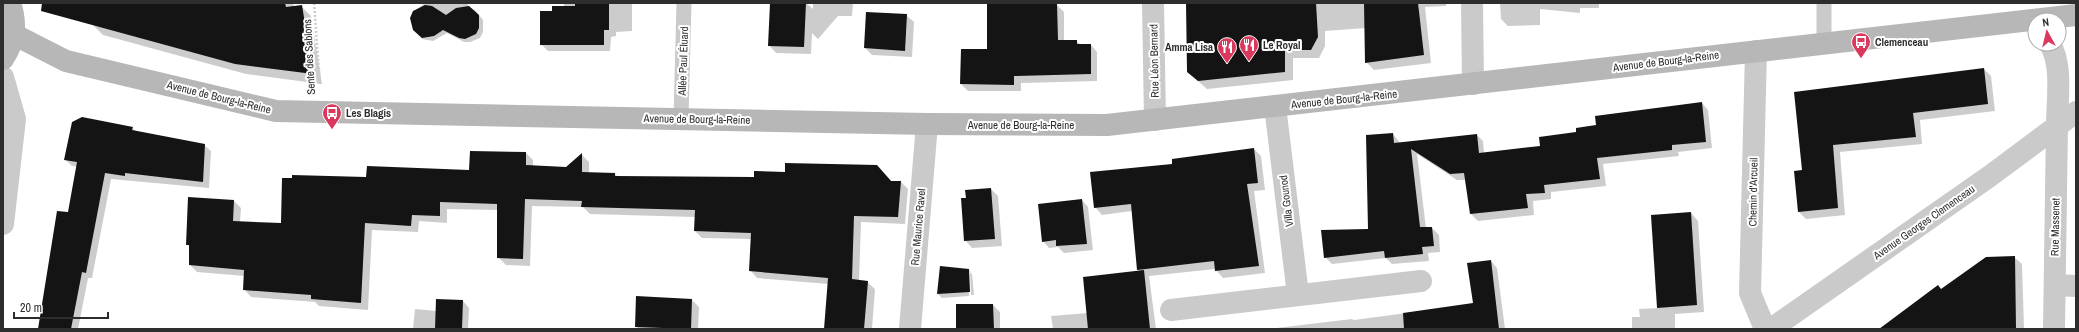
<svg xmlns="http://www.w3.org/2000/svg" width="2079" height="332" viewBox="0 0 2079 332" font-family="'Archivo Narrow',sans-serif">
<style>
.shadow{fill:#0003}
.building{fill:#141414}
.lines{fill:none;stroke-linecap:round;stroke-linejoin:round}
.path{stroke:#cacaca;stroke-width:2.5;stroke-dasharray:2 2;stroke-linecap:butt}
.service{stroke:#cacaca;stroke-width:15}
.minor{stroke:#cacaca;stroke-width:22}
.tertiary{stroke:#cacaca;stroke-width:22}
.secondary{stroke:#b7b7b7;stroke-width:22}
.labels{text-anchor:middle;stroke-width:4;stroke-linejoin:round;paint-order:stroke}
.poi-label{font-size:11px;font-weight:bold;fill:#2d2d2d;stroke:#fff;text-anchor:start}
.street-label{font-size:11px;fill:#2d2d2d;stroke:#fff}
</style>
<rect width="100%" height="100%" fill="#fff"/>
<!-- shadow -->
<g class="shadow">
<polygon points="79,3 293,3 294,7 301,6 311,16 322,84 246,74 103,35 92,24"/>
<polygon points="425,3 468,3 468,7 475,10 483,20 483,32 480,38 470,42 464,42 447,33 433,41 422,39 414,30 414,12"/>
<polygon points="564,3 632,3 632,31 616,32 616,36 611,37 610,51 548,51 541,44 553,12 564,7"/>
<polygon points="771,3 806,3 813,9 813,3 853,3 852,16 838,16 818,39 812,33 811,54 776,53 769,45"/>
<polygon points="988,3 1045,3 1047,5 1057,5 1064,12 1064,41 1076,41 1081,45 1091,45 1097,52 1097,81 1021,83 1021,91 968,91 961,84 988,50"/>
<polygon points="1187,3 1446,3 1446,6 1425,7 1431,63 1374,70 1366,62 1366,28 1325,31 1325,46 1319,58 1293,58 1293,80 1207,89 1188,72"/>
<polygon points="1500,3 1599,3 1599,8 1580,8 1580,13 1540,9 1540,25 1508,26 1501,19"/>
<polygon points="906,15 914,22 912,57 872,55 865,48"/>
<polygon points="1984,69 1991,76 1995,111 1920,120 1922,144 1840,152 1845,215 1806,219 1799,212 1803,171 1795,93"/>
<polygon points="1702,103 1708,110 1712,148 1678,152 1679,156 1603,164 1606,186 1551,192 1551,199 1533,201 1534,215 1478,221 1471,214 1466,180 1457,180 1417,154 1426,228 1432,228 1439,235 1440,252 1428,253 1429,261 1392,264 1386,258 1332,264 1325,257 1369,230 1393,134 1400,143 1477,135 1483,141 1484,153 1541,147 1597,126"/>
<polygon points="132,128 137,132 204,145 211,151 209,188 111,179 92,278 88,278 78,329 39,329 69,214 78,167 72,166 65,159"/>
<polygon points="1254,149 1261,156 1265,190 1254,191 1265,273 1223,278 1215,269 1149,276 1156,329 1053,329 1051,316 1088,313 1140,272 1138,270 1132,211 1102,215 1095,207 1173,165"/>
<polygon points="471,152 526,153 533,160 533,167 566,168 582,155 589,162 589,173 615,174 618,177 755,178 884,173 892,182 901,182 908,189 905,224 861,222 859,281 867,282 875,289 872,329 826,329 829,284 757,278 750,270 752,239 702,238 695,231 695,217 590,214 583,207 532,206 530,266 506,265 498,257 498,210 447,209 447,223 419,221 418,232 372,230 368,310 319,306 315,302 251,297 244,289 245,276 197,272 190,265 190,247 187,244 234,201 241,208 240,222 282,224 367,178 470,171"/>
<polygon points="991,189 998,196 1002,246 972,248 965,240"/>
<polygon points="1082,200 1088,207 1093,250 1064,253 1058,247 1049,248 1043,241"/>
<polygon points="1691,213 1698,221 1704,312 1675,314 1675,329 1632,329 1632,317 1640,317 1639,309 1658,308 1652,216"/>
<polygon points="2014,257 2022,264 2024,329 1889,329 1942,290"/>
<polygon points="1491,261 1497,268 1505,329 1267,329 1352,319 1354,320 1474,304"/>
<polygon points="968,270 972,274 974,295 971,295 970,272 968,272 969,296 942,298 938,294"/>
<polygon points="437,300 463,301 469,308 468,329 413,329 415,309 437,311"/>
<polygon points="692,300 699,307 698,329 639,329 636,326"/>
<polygon points="993,305 1000,312 1000,329 957,329"/>
</g>
<!-- building -->
<g class="building">
<polygon points="42,3 285,3 286,7 302,5 313,74 235,64 41,11"/>
<polygon points="575,3 609,3 609,30 604,30 604,45 540,45 540,11 552,11 552,6 575,6"/>
<polygon points="770,3 806,3 804,47 768,46"/>
<polygon points="987,3 1057,4 1058,40 1077,40 1077,44 1091,44 1091,74 1014,76 1014,85 960,84 961,49 987,49"/>
<polygon points="1186,3 1316,3 1318,37 1311,50 1285,50 1285,72 1198,81 1187,72"/>
<polygon points="1364,3 1418,3 1424,55 1365,63"/>
<polygon points="425,5 432,6 446,15 456,8 469,6 479,15 479,28 476,34 465,39 459,38 443,30 434,36 422,38 413,30 410,18 413,11"/>
<polygon points="866,12 907,14 905,51 864,48"/>
<polygon points="1984,68 1988,104 1913,113 1916,137 1833,145 1838,208 1798,212 1794,171 1802,170 1794,92"/>
<polygon points="1702,102 1706,142 1672,145 1672,150 1597,158 1600,179 1544,185 1545,193 1526,194 1528,208 1470,214 1464,173 1450,174 1411,149 1420,227 1432,227 1434,246 1422,247 1423,254 1385,258 1384,251 1324,258 1321,230 1368,229 1366,135 1393,133 1394,143 1477,134 1479,153 1540,146 1539,137 1576,132 1576,128 1596,125 1595,116"/>
<polygon points="82,117 133,127 132,130 205,144 203,182 125,173 125,176 105,173 86,273 82,272 71,329 38,329 57,211 68,212 77,162 64,160 72,122"/>
<polygon points="1254,148 1258,183 1247,184 1259,266 1215,271 1214,261 1137,270 1131,204 1094,208 1090,172 1172,164 1172,159"/>
<polygon points="470,151 526,152 526,165 566,167 582,153 582,172 615,173 615,176 754,177 754,171 785,172 785,163 877,165 891,181 901,181 898,217 854,216 852,279 868,281 864,329 824,329 828,278 749,271 751,233 694,231 695,210 581,207 582,201 525,199 523,259 497,258 497,204 440,202 440,216 412,215 411,226 365,223 361,303 311,299 311,295 243,290 244,270 189,265 189,245 186,245 188,197 234,200 233,221 281,223 282,178 292,178 292,175 366,177 367,166 469,170"/>
<polygon points="991,188 995,239 964,241 961,198 966,198 965,190"/>
<polygon points="1082,199 1087,244 1056,246 1056,240 1042,242 1038,204"/>
<polygon points="1691,212 1697,305 1657,308 1651,215"/>
<polygon points="2015,256 2016,329 1879,329 1938,285 1941,289 1986,257"/>
<polygon points="1491,260 1499,329 1404,329 1403,313 1473,303 1467,263"/>
<polygon points="940,266 969,269 970,292 937,294"/>
<polygon points="1144,270 1150,329 1088,329 1083,277"/>
<polygon points="636,296 692,299 691,329 635,327"/>
<polygon points="436,299 463,300 462,329 435,329"/>
<polygon points="956,304 993,304 994,329 956,329"/>
</g>
<g class="lines">
<!-- path -->
<polyline class="path" points="314,3 320,84"/>
<!-- service -->
<g class="service">
<polyline points="1824,44 1824,3"/>
<polyline points="681,118 684,3"/>
</g>
<!-- minor -->
<g class="minor">
<polyline points="1153,3 1155,120"/>
<polyline points="1472,3 1473,84"/>
<polyline points="1756,51 1750,293 1765,329"/>
<polyline points="3,77 15,119 3,224"/>
<polyline points="1275,106 1298,295"/>
<polyline points="2055,285 2076,286"/>
<polyline points="1171,310 1421,281"/>
<polyline points="910,329 927,124"/>
<polyline points="2054,329 2057,126"/>
</g>
<!-- tertiary -->
<g class="tertiary">
<path d="M2050 44C2063 66 2057 100 2057 126"/>
<polyline points="1771,329 1990,176 2076,112"/>
</g>
<!-- secondary -->
<g class="secondary">
<polyline points="15,35 66,61 276,111 927,124 1107,125 2076,15"/>
<path d="M3 59C15 41 17 24 10 3"/>
</g>
</g>
<!-- icons -->
<defs>
<symbol id="bus-pin" viewBox="-11 -11 22 30"><path d="M0 17L-7.5 6A9.5 9.5 0 1 1 7.5 6Z" fill="#da395d" stroke="#fff"/><path d="M-5-6H5V4H4V6H2V4H-2V6H-4V4H-5ZM-3.5-4V0h7V-4ZM-3.5 1.2v1.5H-2V1.2ZM2 1.2v1.5H3.5V1.2Z" fill="#fff"/></symbol>
<symbol id="restaurant-pin" viewBox="-11 -11 22 30"><path d="M0 17L-7.5 6A9.5 9.5 0 1 1 7.5 6Z" fill="#da395d" stroke="#fff"/><path d="M-5-6h1v4h1v-4h1v4h1v-4h1v5L-1.5 .5V6h-2V.5L-5-1ZM5-6V6H3V1.5H1.5Q1.5-4 5-6Z" fill="#fff"/></symbol>
</defs>
<g fill-rule="evenodd">
<use href="#bus-pin" x="1850" y="31" width="22" height="30"/>
<use href="#restaurant-pin" x="1238" y="34" width="22" height="30"/>
<use href="#restaurant-pin" x="1216" y="36" width="22" height="30"/>
<use href="#bus-pin" x="321" y="102" width="22" height="30"/>
</g>
<g class="labels">
<!-- poi labels -->
<g class="poi-label">
<text x="1875" y="46">Clemenceau</text>
<text x="1263" y="49">Le Royal</text>
<text x="1213" y="51" text-anchor="end">Amma Lisa</text>
<text x="346" y="117">Les Blagis</text>
</g>
<!-- street labels -->
<g class="street-label">
<text transform="translate(309 57) rotate(-93)" y="4">Sente des Sablons</text>
<text transform="translate(683 61) rotate(-88)" y="4">Allée Paul Éluard</text>
<text transform="translate(1154 61) rotate(-91)" y="4">Rue Léon Bernard</text>
<text transform="translate(1666 61) rotate(-7)" y="4">Avenue de Bourg-la-Reine</text>
<text transform="translate(219 97) rotate(14)" y="4">Avenue de Bourg-la-Reine</text>
<text transform="translate(1344 99) rotate(-6)" y="4">Avenue de Bourg-la-Reine</text>
<text transform="translate(697 119) rotate(1)" y="4">Avenue de Bourg-la-Reine</text>
<text x="1021" y="129">Avenue de Bourg-la-Reine</text>
<text transform="translate(1753 192) rotate(-89)" y="4">Chemin d'Arcueil</text>
<text transform="translate(1286 201) rotate(-97)" y="4">Villa Gounod</text>
<text transform="translate(1924 222) rotate(-35)" y="4">Avenue Georges Clemenceau</text>
<text transform="translate(918 227) rotate(-85)" y="4">Rue Maurice Ravel</text>
<text transform="translate(2055 227) rotate(-89)" y="4">Rue Massenet</text>
</g>
</g>
<!-- border -->
<rect width="2079" height="332" fill="none" stroke="#2d2d2d" stroke-width="8"/>
<!-- north arrow -->
<g transform="translate(2047 32) rotate(352)"><circle r="19" fill="#ffffff" stroke="#ababab"/>
<path d="M0-3L7 15L0 10L-7 15Z" fill="#da395d"/>
<text y="-6" font-size="11" font-weight="bold" text-anchor="middle" fill="#2d2d2d">N</text>
</g>
<!-- scale -->
<path d="M14 312v6h94v-6" fill="none" stroke="#2d2d2d" stroke-width="2"/>
<text x="20" y="312" font-size="12" fill="#2d2d2d" stroke="#ffffff" stroke-width="3" paint-order="stroke">20 m</text>
</svg>
